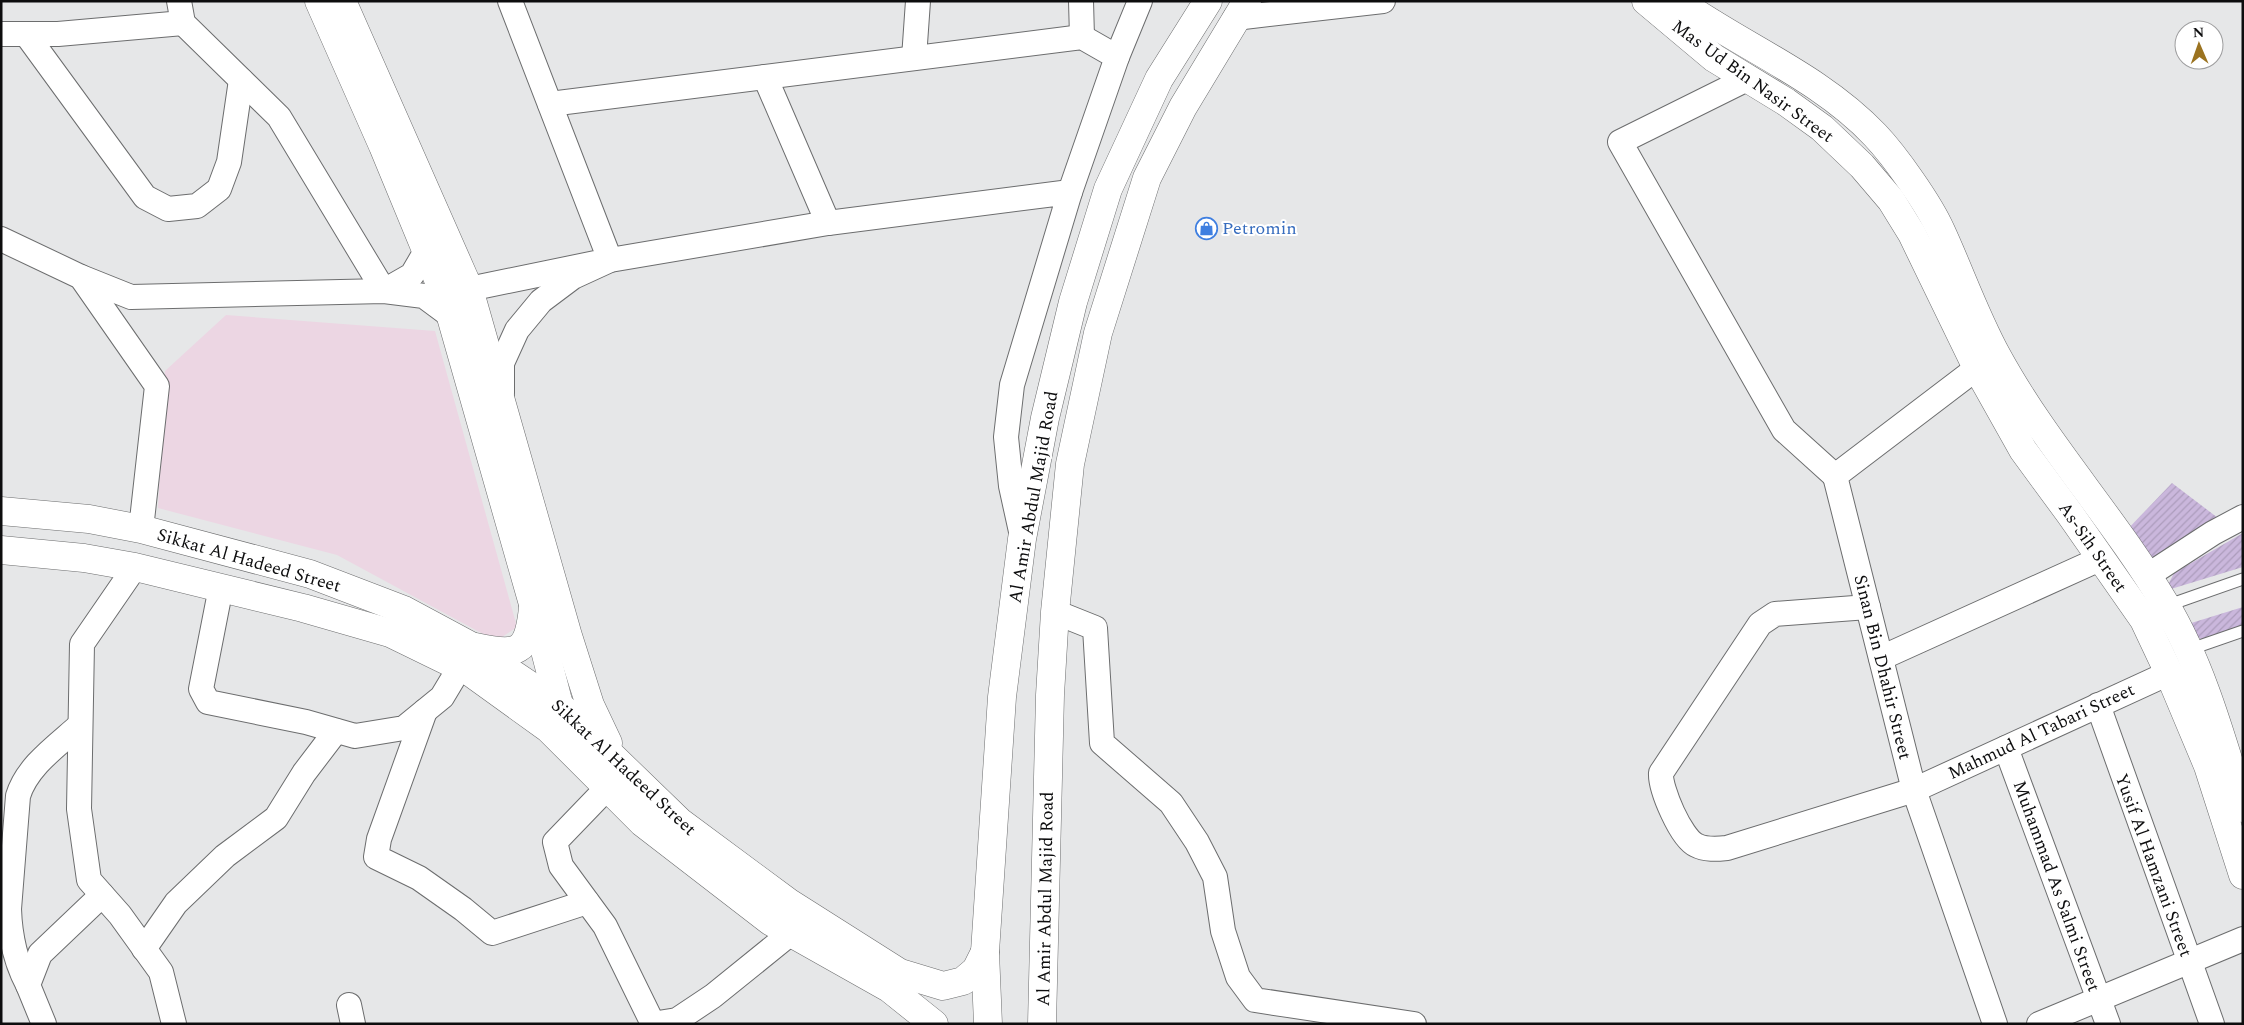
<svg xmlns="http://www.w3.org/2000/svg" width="2244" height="1025" viewBox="0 0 2244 1025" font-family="Spectral,serif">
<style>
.education{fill:#ecd6e3}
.building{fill:url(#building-hatch)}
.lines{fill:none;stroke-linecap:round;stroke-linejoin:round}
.lane-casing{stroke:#6c6d6e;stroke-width:13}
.street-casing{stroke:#6c6d6e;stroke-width:26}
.secondary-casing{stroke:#6c6d6e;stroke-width:29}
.lane{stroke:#fff;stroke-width:11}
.street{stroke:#fff;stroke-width:24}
.secondary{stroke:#fff;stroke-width:28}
.labels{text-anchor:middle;stroke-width:4;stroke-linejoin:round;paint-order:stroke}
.street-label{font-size:18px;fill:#0d0d0e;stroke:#fff}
.shop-label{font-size:18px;fill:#366cbe;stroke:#fff;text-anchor:start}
</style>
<defs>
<pattern id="building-hatch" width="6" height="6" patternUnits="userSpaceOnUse" patternTransform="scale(1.25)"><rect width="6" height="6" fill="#cab7dc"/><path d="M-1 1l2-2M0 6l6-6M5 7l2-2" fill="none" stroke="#ac9cbc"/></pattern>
</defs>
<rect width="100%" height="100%" fill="#e6e7e8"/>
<!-- education -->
<polygon class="education" points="226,315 435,331 517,627 496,641 337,555 158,508 165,371"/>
<!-- building -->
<g class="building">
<polygon points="2172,483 2218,518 2148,561 2125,532"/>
<polygon points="2243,533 2243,567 2171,589 2168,585 2174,573"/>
<polygon points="2243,607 2243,627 2206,640 2195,637 2188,624"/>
</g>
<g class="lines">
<defs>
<g id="lane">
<polyline points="2166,606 2243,579"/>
<polyline points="2188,650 2243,631"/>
</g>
<g id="street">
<polyline points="179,1 183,23 279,117 384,291 412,275 426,251"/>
<polyline points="1081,1 1082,37"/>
<polyline points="1235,18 1383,1"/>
<polyline points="1,34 58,34 183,23"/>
<polyline points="26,34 145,197 168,209 197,206 219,189 229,162 241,80"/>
<polyline points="1117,57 1140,1"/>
<polyline points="914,58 918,1"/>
<polyline points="765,77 828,223"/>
<polyline points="1749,78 1620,142 1784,430 1835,476"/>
<polyline points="550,104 1082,37 1117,57 1070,192"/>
<polyline points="1,239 81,277 157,386 141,529"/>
<polyline points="81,277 131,297 384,291 424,296 451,316"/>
<polyline points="469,289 610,260 510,1"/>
<polyline points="1977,368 1835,476 1914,790 1995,1024"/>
<polyline points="502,393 502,363 517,330 541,301 573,277 610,260 828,223 1070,192 1012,385 1006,437 1011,486 1022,536"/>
<polyline points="135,567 82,644 79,809 89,880 120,915 161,972 174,1024"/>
<polyline points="2147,576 2213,533 2243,517"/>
<polyline points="221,587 201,689 208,702 306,722 355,736 404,728 442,697 460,667"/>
<path d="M1868 607 1775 614 1760 624 1661 773C1660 789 1681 838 1696 845 1705 850 1717 849 1727 848L1914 790 2169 673"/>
<polyline points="1055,612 1095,628 1102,743 1171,803 1197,842 1215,877 1223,931 1238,977 1255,1000 1414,1024"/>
<polyline points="1881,658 2102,558"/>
<polyline points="2098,705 2212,1024"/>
<polyline points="425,711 379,839 376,857 419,878 463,909 492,933 587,902"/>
<polyline points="2006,748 2108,1024"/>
<polyline points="607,788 555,842 561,866 605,926 653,1024"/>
<polyline points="144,949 176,903 225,856 276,818 304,773 336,731"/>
<path d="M28 985C15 961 10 937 9 909L18 796C27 766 58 745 80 725"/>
<polyline points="349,1005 353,1024"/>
<polyline points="44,1024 28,985 40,954 102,895"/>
<polyline points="652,1024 677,1020 713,996 791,933"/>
<polyline points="2039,1024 2243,939"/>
</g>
<g id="secondary">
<polyline points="319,1 383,146 445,296 533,604 559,705 555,713"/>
<polyline points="342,1 469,289 568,636 590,705 608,743"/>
<polyline points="1646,1 1714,58 1786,102 1822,128 1862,166 1891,200 1912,234 1977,368 2023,450 2070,514 2144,620 2169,673 2208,766 2243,875"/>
<path d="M1678 1C1743 47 1820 77 1875 135 1895 156 1929 204 1941 231 1960 272 1975 316 1997 356 2045 444 2114 518 2165 604 2202 666 2222 740 2243 808"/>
<polyline points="1,511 89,519 141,529 310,574 404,610 471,646 559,705 680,822 788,902 900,973 943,986 963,981 976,970 985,952"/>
<polyline points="1,550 84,558 135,567 303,608 390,633 470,672 549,729 643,823 770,921 889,988 934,1024"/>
<path d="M475 647C518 656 528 654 533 608"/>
<polyline points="988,1024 985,952 1002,697 1022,539 1045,418 1073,302 1108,189 1159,79 1208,1"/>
<polyline points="1042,1024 1050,695 1055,612 1070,464 1098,333 1147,178 1183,107 1247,1"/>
</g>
</defs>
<!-- lane casing -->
<use href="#lane" class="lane-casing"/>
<!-- street casing -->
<use href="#street" class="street-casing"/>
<!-- secondary casing -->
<use href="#secondary" class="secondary-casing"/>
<!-- lane -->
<use href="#lane" class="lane"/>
<!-- street -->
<use href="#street" class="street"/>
<!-- secondary -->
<use href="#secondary" class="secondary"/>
</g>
<!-- icons -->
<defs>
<symbol id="shop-ring" viewBox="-11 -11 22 22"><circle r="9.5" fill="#fff" stroke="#3f7fe0" stroke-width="1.5"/><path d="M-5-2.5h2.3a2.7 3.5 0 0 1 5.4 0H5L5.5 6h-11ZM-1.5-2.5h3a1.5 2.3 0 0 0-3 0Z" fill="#3f7fe0"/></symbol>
</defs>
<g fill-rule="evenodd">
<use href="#shop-ring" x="1194" y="216" width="25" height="25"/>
</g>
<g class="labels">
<!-- street labels -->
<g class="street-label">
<text transform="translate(1753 81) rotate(36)" y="6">Mas Ud Bin Nasir Street</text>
<text transform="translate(1033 497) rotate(-80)" y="6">Al Amir Abdul Majid Road</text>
<text transform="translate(2093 547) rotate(55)" y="6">As-Sih Street</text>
<text transform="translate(249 560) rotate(16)" y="6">Sikkat Al Hadeed Street</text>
<text transform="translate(1883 667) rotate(76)" y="6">Sinan Bin Dhahir Street</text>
<text transform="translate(2041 731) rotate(-25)" y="6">Mahmud Al Tabari Street</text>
<text transform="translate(624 767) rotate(43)" y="6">Sikkat Al Hadeed Street</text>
<text transform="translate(2154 865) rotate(70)" y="6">Yusif Al Hamzani Street</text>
<text transform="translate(2057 886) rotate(70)" y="6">Muhammad As Salmi Street</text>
<text transform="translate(1045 899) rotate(-89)" y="6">Al Amir Abdul Majid Road</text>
</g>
<!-- shop labels -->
<g class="shop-label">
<text x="1222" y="234">Petromin</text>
</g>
</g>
<!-- border -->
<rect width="2244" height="1025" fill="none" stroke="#0d0d0e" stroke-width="5"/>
<!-- north arrow -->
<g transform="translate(2199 45) rotate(358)"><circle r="24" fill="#ffffff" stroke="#9e9e9f"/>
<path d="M0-4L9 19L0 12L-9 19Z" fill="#9b7320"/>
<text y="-8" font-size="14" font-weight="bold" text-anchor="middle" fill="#0d0d0e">N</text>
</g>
</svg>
